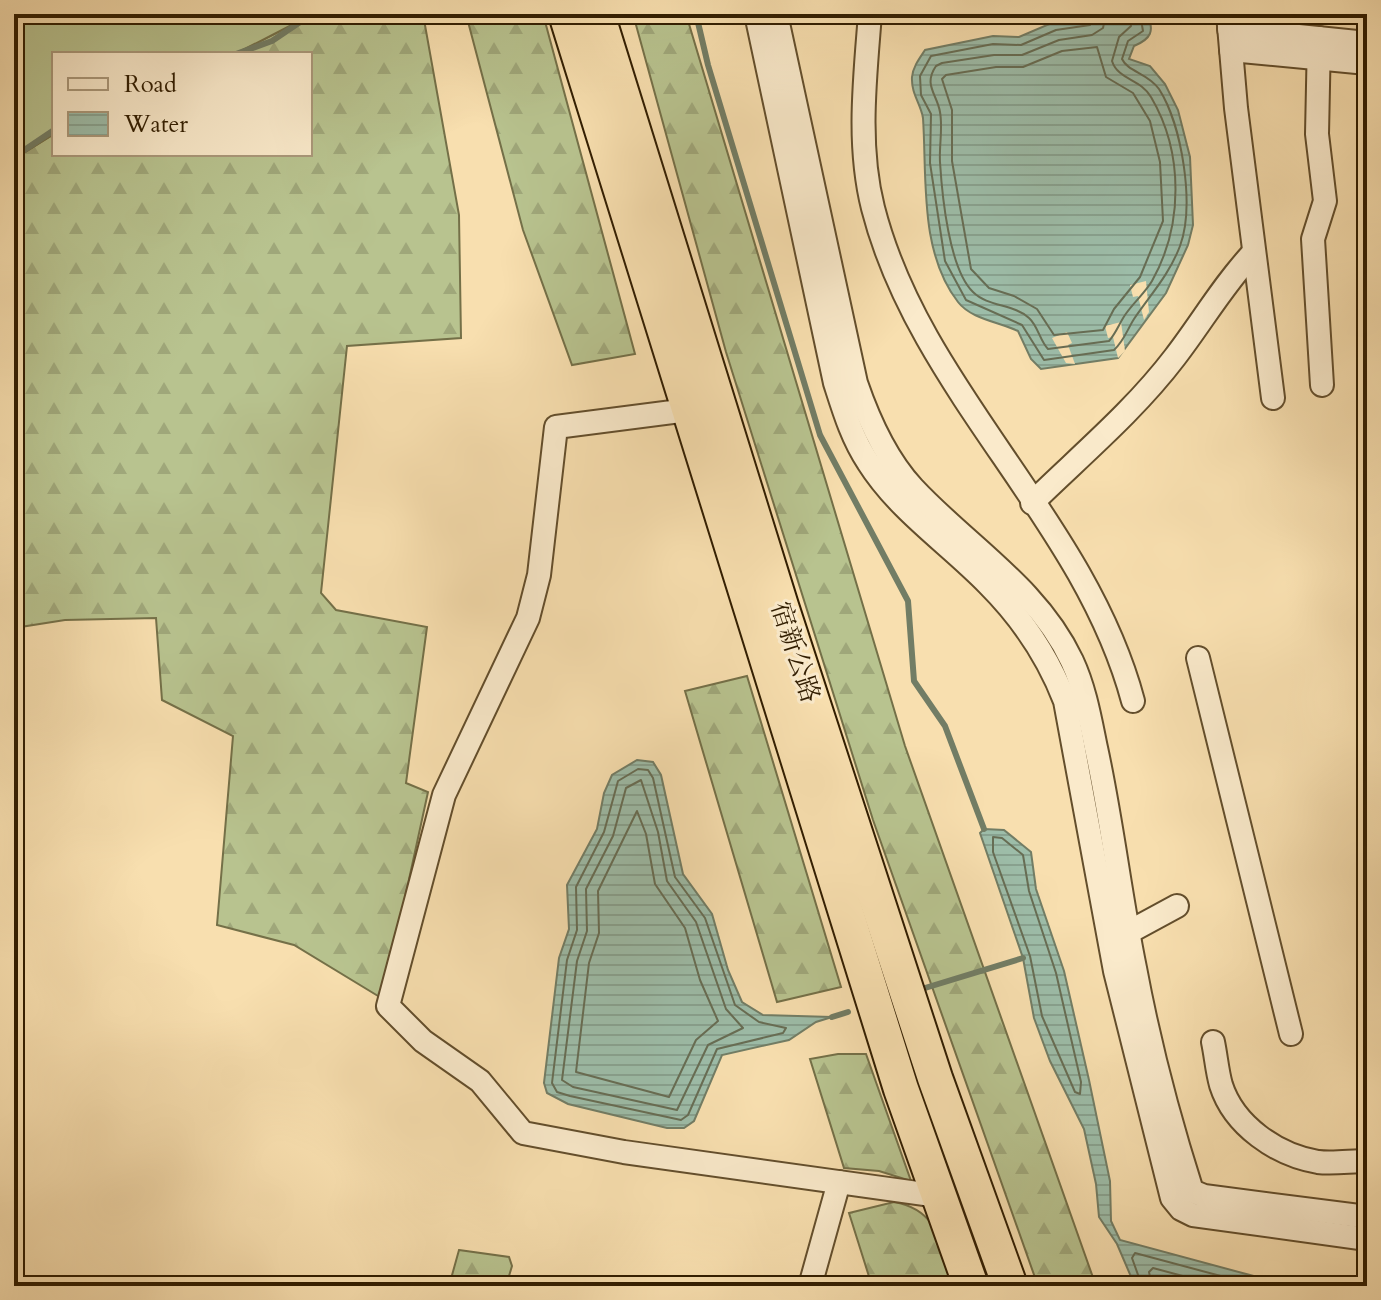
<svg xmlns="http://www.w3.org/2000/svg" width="1381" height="1300" viewBox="0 0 1381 1300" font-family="Cardo,'Noto Serif SC',serif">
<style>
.forest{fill:url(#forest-firs);stroke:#747048;stroke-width:2}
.garden{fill:#b8c38f;stroke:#747048;stroke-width:2}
.water{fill:url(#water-rules);stroke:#727d65;stroke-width:2}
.pier{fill:#f8dfaf}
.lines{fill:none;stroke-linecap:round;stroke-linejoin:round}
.shore{stroke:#676d54;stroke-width:2}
.stream{stroke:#727d65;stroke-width:6}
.minor-casing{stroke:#634e2c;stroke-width:26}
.highway-casing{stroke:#311d00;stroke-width:38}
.minor{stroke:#faeacb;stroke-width:22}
.highway{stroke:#f8dfaf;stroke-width:34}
.labels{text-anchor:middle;stroke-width:6;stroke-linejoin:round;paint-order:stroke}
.street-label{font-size:26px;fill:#311d00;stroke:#faeacb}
</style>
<defs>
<pattern id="forest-firs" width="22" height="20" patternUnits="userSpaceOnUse" patternTransform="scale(2)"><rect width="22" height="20" fill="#b8c38f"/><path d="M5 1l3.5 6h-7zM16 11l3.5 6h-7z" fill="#9fa77a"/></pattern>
<pattern id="water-rules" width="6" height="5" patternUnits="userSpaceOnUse" patternTransform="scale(2)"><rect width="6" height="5" fill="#9dbda9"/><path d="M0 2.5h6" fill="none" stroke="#88a290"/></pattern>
</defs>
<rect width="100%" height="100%" fill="#f8dfaf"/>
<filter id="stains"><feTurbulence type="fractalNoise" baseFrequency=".0025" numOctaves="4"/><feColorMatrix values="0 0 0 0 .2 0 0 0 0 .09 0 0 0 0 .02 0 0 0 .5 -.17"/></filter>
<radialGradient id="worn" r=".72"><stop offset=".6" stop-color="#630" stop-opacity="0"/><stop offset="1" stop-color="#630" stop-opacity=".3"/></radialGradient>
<!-- forest -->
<g class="forest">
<polygon points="313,14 423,14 459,215 461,338 347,346 321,593 336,610 427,627 406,783 428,792 383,999 294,945 217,925 233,736 162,700 156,618 65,620 14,628 14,159 54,134 54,154 310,154 310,54 235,54"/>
<polygon points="466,14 543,14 635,354 572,365 523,230"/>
<polygon points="633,14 686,14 905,746 1096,1286 1038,1286 873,820 726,352"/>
<polygon points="747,676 841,987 777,1002 685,691"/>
<polygon points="838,1054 866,1054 911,1181 879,1171 844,1168 810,1059"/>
<path d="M894 1202C940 1210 941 1246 955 1286H872L849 1213Z"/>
<polygon points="459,1250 509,1257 512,1266 506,1286 449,1286"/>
</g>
<!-- garden -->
<polygon class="garden" points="14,14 313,14 235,54 54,54 54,134 14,159"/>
<!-- water -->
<g class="water">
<path d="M1114 14H1147C1155 31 1151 39 1134 46L1129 59 1150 66 1165 84 1178 110 1190 157 1193 225 1188 245 1166 293 1118 358 1041 369 1031 359 1018 331C999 322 971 319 958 302 919 252 927 177 923 118 921 104 911 94 912 77 913 67 919 59 925 50L993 36 1019 37 1054 22Z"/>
<polygon points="637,760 653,762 661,775 683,874 712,914 728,970 742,1002 763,1015 832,1017 816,1022 789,1040 722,1055 694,1121 684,1128 667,1128 568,1104 547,1093 544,1083 559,958 569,929 567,885 597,829 604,793 612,775"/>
<polygon points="984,829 1004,830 1031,852 1036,889 1064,971 1089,1080 1110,1181 1111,1221 1120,1240 1261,1278 1269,1286 1135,1286 1117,1244 1099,1217 1096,1184 1084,1129 1050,1061 1034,1018 1023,958 980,833"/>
</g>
<!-- pier -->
<g class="pier">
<polygon points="1146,281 1149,312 1144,320 1138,296 1133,297 1130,285"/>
<polygon points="1121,322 1125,351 1118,358 1113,337 1108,338 1105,326"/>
<polygon points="1067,332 1072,343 1068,345 1075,364 1066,363 1052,338"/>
</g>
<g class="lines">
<!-- shore -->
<g class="shore">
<path d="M1096 14 1090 25 1056 30 1021 45 993 44 931 56 920 76 921 95 931 114 930 163 945 261 966 300 1022 325 1044 360 1114 350C1124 341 1127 330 1134 319 1151 294 1169 275 1180 246 1195 205 1182 125 1159 89 1148 73 1128 72 1122 59L1128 41 1143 31 1140 14"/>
<path d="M1106 14 1103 28 1092 35 1059 40 1022 55H994L942 63 936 66C923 85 937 94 940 112 943 128 939 146 940 162 942 195 949 269 973 292 988 307 1014 304 1029 318 1038 326 1040 341 1048 349L1109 341C1116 333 1119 324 1125 315 1133 303 1145 293 1152 281 1183 226 1184 153 1151 97 1141 79 1118 80 1112 61L1119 37 1131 26 1130 14"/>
<polygon points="1097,47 1106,77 1133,93 1150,121 1160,162 1163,221 1140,277 1114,309 1103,330 1054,335 1037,309 1014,296 989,288 971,269 952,161 952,110 942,79 946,75 996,67 1023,67 1062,51"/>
<polygon points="638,769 648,770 653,778 675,877 705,918 735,1005 759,1022 786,1028 783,1033 717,1049 688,1115 681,1120 570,1096 557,1092 552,1083 567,960 577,930 576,887 604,832 618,781"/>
<polygon points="641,780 658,832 667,881 696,922 726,1009 743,1028 708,1045 677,1110 573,1087 562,1080 577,961 587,931 586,889 613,836 626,788"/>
<polygon points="637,811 646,834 655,884 685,928 700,980 718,1021 696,1040 669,1097 576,1072 589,963 599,933 598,891"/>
<polygon points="993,837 1002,838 1023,855 1029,891 1056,973 1081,1082 1080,1094 1075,1092 1042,1016 1030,956 993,852"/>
<polyline points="1142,1286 1132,1258 1135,1253 1258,1286"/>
<polyline points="1152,1286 1149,1272 1153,1268 1220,1286"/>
</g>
<!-- stream -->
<g class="stream">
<polyline points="696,14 708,65 820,435 908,601 914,681 945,726 984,829"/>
<polyline points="236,54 272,41 312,14"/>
<polyline points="14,157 54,130"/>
<polyline points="925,988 1023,958"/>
<polyline points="832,1017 848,1012"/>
</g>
<defs>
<g id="minor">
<path d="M756 14 835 383C844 411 852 438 868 462 899 511 948 543 988 584 1022 618 1048 657 1065 701L1115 971 1172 1198 1181 1209 1193 1215 1367 1239"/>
<path d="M776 14 856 383C869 421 886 459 913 488 967 546 1038 588 1072 661 1085 689 1090 719 1096 748 1112 821 1120 895 1135 968 1149 1043 1169 1119 1192 1191L1204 1196 1367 1217"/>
<path d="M870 14C865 78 857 145 873 208 920 392 1084 518 1133 701"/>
<polyline points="1228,14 1236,108 1273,398"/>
<polyline points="1229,29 1367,43"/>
<polyline points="1319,38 1317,134 1325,201 1313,239 1322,385"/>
<polyline points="1231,50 1367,63"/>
<polyline points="688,410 556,427 539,575 528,618 444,795 388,1006 423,1041 480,1081 523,1133 624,1152 939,1196"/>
<path d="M1032 503C1080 456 1134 411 1175 357 1202 322 1223 285 1253 253"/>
<polyline points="1198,658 1291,1034"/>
<polyline points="1117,934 1129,932 1177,906"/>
<path d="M1213 1042C1216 1056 1217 1071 1221 1085 1234 1126 1277 1155 1318 1162 1333 1164 1351 1161 1367 1161"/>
<polyline points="810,1286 839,1182"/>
</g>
<g id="highway">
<polyline points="566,14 901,1089 971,1286"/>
<polyline points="597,14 781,606 935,1078 1010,1286"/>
</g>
</defs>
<!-- minor casing -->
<use href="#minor" class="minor-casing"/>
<!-- highway casing -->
<use href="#highway" class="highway-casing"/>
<!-- minor -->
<use href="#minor" class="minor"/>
<!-- highway -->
<use href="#highway" class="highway"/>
</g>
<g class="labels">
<!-- street labels -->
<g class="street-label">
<text transform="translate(796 652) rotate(72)" y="9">宿新公路</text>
</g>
</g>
<!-- margin -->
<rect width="1381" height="1300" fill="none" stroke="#f8dfaf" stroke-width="48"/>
<rect x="16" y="16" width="1349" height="1268" fill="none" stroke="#311d00" stroke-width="4"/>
<rect x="24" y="24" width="1333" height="1252" fill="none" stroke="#311d00" stroke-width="2"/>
<!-- legend -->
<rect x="52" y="52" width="260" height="104" fill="#faeacb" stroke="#aa987a" stroke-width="2"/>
<rect x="68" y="78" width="40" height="12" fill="#faeacb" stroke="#aa987a" stroke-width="2"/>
<text x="124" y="92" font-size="24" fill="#311d00">Road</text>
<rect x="68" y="112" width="40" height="24" fill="url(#water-rules)" stroke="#aa987a" stroke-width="2"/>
<text x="124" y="132" font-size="24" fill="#311d00">Water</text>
<rect width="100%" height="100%" filter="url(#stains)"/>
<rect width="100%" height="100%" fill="url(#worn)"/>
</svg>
